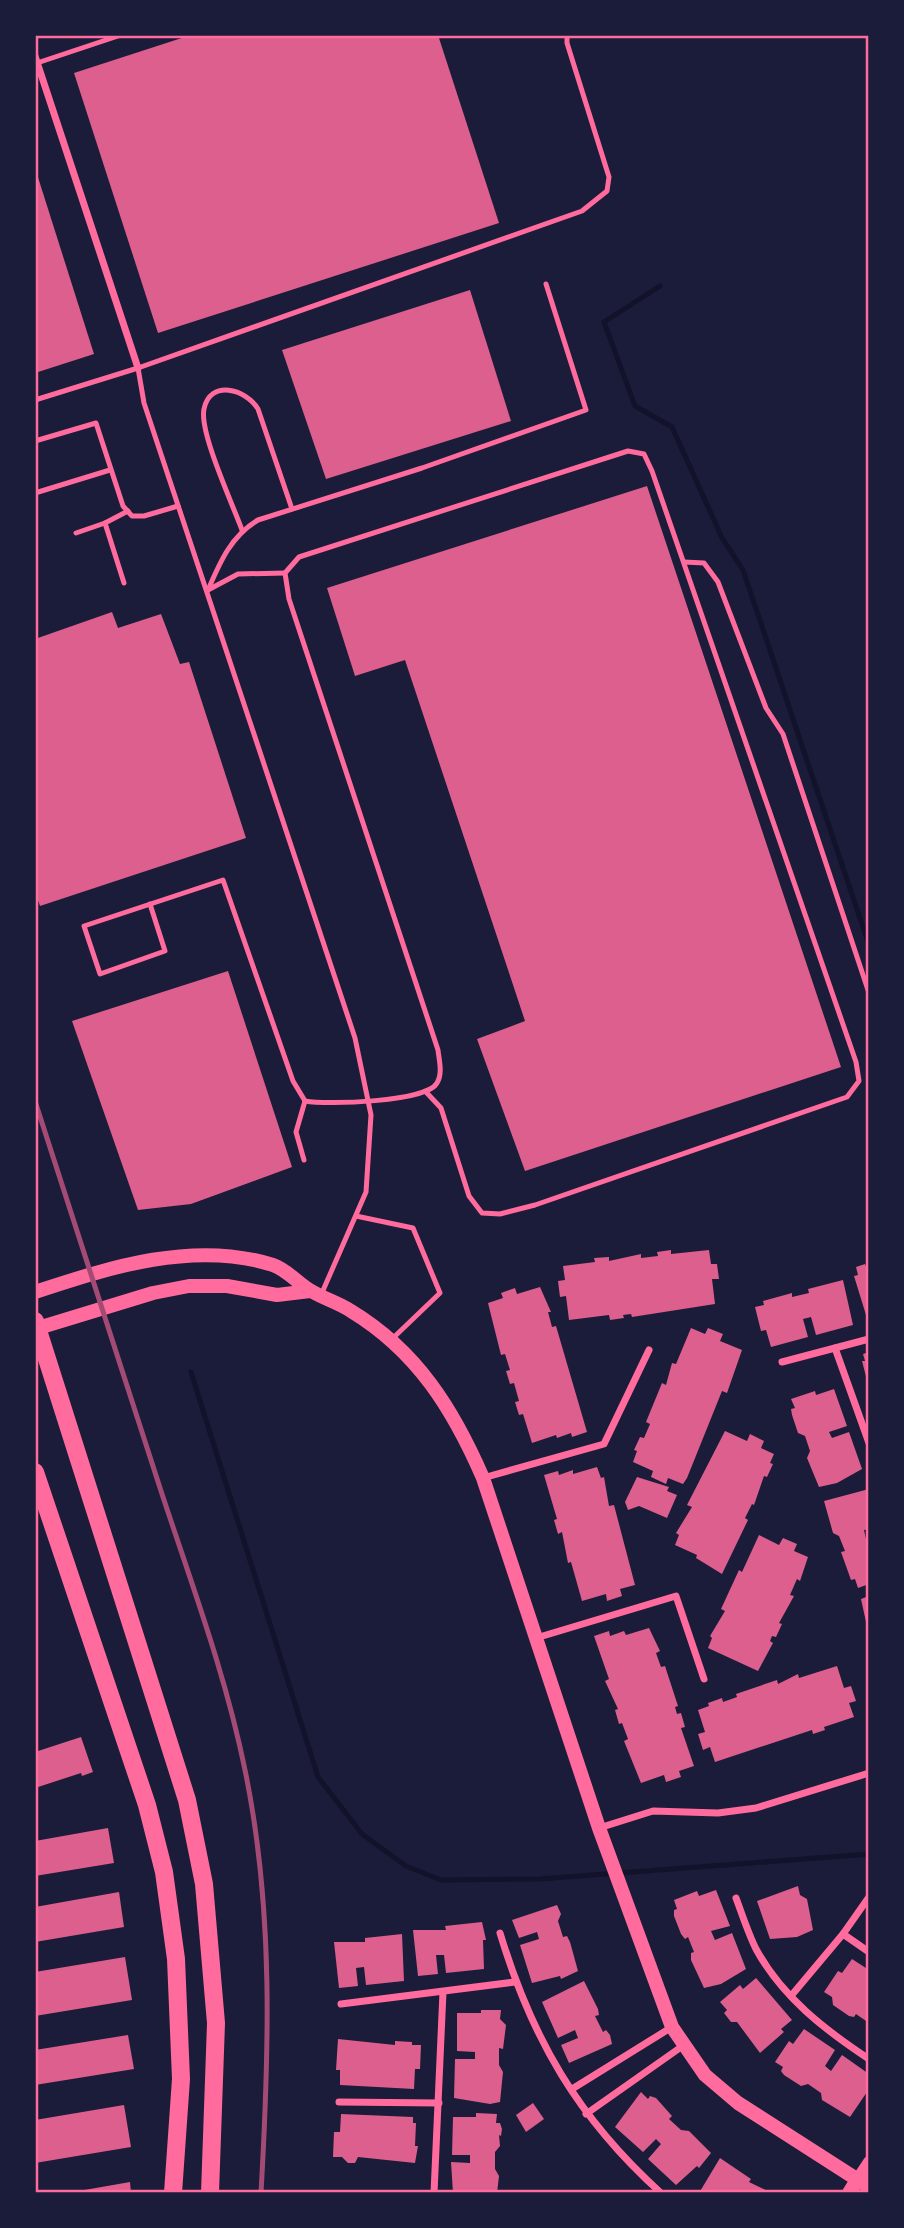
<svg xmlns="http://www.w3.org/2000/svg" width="904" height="2228" viewBox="0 0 904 2228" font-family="Literata,serif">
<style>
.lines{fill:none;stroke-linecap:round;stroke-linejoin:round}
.stream{stroke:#12122b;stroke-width:5}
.building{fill:#dd5f8e}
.service{stroke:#ff6b9d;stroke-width:5}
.minor{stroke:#ff6b9d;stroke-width:7}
.tertiary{stroke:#ff6b9d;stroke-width:12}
.secondary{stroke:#ff6b9d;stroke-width:14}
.primary{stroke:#ff6b9d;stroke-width:18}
.rail{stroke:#a44b75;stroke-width:5}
.neatline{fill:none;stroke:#ff6b9d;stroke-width:2.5}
</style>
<rect width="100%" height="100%" fill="#1b1b3a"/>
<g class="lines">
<!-- stream -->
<g class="stream">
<polyline points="660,286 604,322 635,406 672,427 722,538 743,570 869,945"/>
<polyline points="191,1372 318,1777 362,1834 406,1866 441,1880 540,1879 869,1854"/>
</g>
</g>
<!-- building -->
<g class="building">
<polygon points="191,35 438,35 499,223 158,333 74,73"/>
<polygon points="36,171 94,354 35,373 35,172"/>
<polygon points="470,290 511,421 326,479 282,350"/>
<polygon points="647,486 841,1067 525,1171 477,1039 525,1021 405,660 355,676 327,588"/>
<polygon points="112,612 118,628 161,614 180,664 189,662 246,838 40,906 35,892 35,639"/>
<polygon points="228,971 292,1167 191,1204 138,1210 72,1021"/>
<polygon points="671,1250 671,1254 709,1250 711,1264 717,1264 719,1279 712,1279 715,1304 632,1317 631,1314 623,1315 624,1318 610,1320 609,1315 569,1320 566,1296 560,1297 558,1281 565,1280 563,1266 595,1262 594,1258 609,1257 609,1261 641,1254 641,1258 658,1256 657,1252"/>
<polygon points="865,1264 869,1273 869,1314 866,1315 854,1276 858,1275 856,1267"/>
<polygon points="843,1280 853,1325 816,1335 811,1317 803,1319 808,1337 771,1347 766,1330 761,1331 755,1307 764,1305 763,1301 792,1293 792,1297 809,1293 808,1289"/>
<polygon points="540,1287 551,1312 548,1312 552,1327 556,1326 587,1432 572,1437 571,1433 557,1438 556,1435 532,1443 523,1414 519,1415 515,1402 519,1401 514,1383 510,1384 506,1371 510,1370 505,1354 501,1355 488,1303 503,1298 501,1293 515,1288 517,1294"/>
<polygon points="691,1328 705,1334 708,1328 723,1334 720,1341 742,1350 727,1393 722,1391 687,1478 683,1484 668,1478 666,1484 651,1477 653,1471 633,1462 637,1451 634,1450 640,1437 644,1438 650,1424 646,1422 662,1383 666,1385 672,1363 676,1364"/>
<polygon points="869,1352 869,1384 868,1384 862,1361 865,1361 863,1354"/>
<polygon points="834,1389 847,1426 829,1432 832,1438 849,1432 862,1469 837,1483 819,1487 807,1458 810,1451 805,1436 798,1433 792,1415 791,1409 795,1408 791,1399 815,1391 816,1395"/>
<polygon points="725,1431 747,1441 750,1434 764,1441 761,1448 774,1454 770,1463 773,1464 767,1477 764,1476 754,1505 752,1504 745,1518 748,1520 722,1574 696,1558 697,1555 675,1545 679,1535 676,1533 692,1507 687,1505"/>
<polygon points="597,1467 601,1478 604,1477 609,1506 614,1505 635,1585 620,1589 622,1596 607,1601 606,1594 582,1601 571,1562 568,1563 562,1532 558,1534 554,1520 557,1519 544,1475 558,1471 559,1475 573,1470 573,1474"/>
<polygon points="637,1477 669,1487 667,1491 677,1495 667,1518 639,1506 628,1510 625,1502"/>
<polygon points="869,1489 869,1529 864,1530 866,1539 869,1538 869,1584 858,1588 855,1579 851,1580 841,1552 845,1551 839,1536 833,1533 824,1501"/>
<polygon points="759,1535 779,1545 783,1538 797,1544 794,1551 808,1557 800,1581 797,1579 790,1595 794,1596 779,1623 782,1624 776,1637 772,1636 770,1641 773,1643 758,1671 708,1648 712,1638 710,1636 725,1611 721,1609 739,1570 742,1572"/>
<polygon points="869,1596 869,1621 866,1622 861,1599"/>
<polygon points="649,1628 660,1651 656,1653 661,1667 665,1666 678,1706 675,1707 677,1714 681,1713 685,1727 681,1728 694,1766 679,1771 681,1777 666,1782 664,1775 641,1783 624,1741 628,1739 622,1723 619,1724 615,1710 618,1709 605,1681 609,1679 594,1636 609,1631 610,1636 624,1631 626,1635"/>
<polygon points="837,1666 844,1688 851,1686 856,1701 849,1703 854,1717 824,1727 825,1730 813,1734 812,1730 715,1762 710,1747 703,1750 698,1734 705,1732 698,1710 709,1706 708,1703 722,1698 723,1702 737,1697 736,1694 777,1680 778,1684 798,1674 799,1678"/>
<polygon points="81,1737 93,1772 82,1776 81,1773 35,1788 35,1752"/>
<polygon points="108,1828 114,1863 35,1876 35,1841"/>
<polygon points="798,1886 800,1895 807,1899 813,1930 797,1937 770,1939 757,1901"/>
<polygon points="716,1890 730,1926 711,1931 715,1940 732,1933 746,1969 721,1984 704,1988 691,1960 691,1953 694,1952 688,1937 685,1939 681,1934 674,1916 674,1910 677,1909 674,1900 697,1891 699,1896"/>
<polygon points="119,1892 124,1927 35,1942 35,1907"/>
<polygon points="557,1905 561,1914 558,1921 563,1937 567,1936 570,1942 578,1971 561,1979 560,1976 532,1983 520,1945 539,1939 537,1932 519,1938 512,1920"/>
<polygon points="482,1922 486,1940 483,1940 484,1969 446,1973 444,1955 436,1955 438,1974 418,1976 413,1930 446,1930 445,1926"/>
<polygon points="402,1934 404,1981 366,1985 364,1967 356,1968 358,1986 339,1988 334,1942 365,1942 365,1938"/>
<polygon points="125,1957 132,2000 35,2016 35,1972"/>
<polygon points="852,1959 869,1970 869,2023 856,2014 854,2017 849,2016 833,2005 832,1997 824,1992 838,1971 842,1973"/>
<polygon points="756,1978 792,2020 781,2029 784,2032 760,2053 737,2022 731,2022 724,2013 727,2010 720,2002 740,1985 743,1989"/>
<polygon points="584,1981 598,2009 599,2015 595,2016 603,2032 606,2030 610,2035 612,2044 569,2063 561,2045 578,2038 575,2030 558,2038 542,2002"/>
<polygon points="481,2010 501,2010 500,2019 506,2025 503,2049 499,2048 499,2065 503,2072 500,2102 490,2104 454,2098 455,2059 475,2059 475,2052 457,2051 457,2013 481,2013"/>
<polygon points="804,2029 835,2050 825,2066 831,2071 842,2055 869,2074 869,2089 850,2117 822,2100 821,2093 808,2084 801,2086 784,2075 781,2071 783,2067 775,2062 789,2041 793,2044"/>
<polygon points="128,2035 134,2069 35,2085 35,2050"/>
<polygon points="338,2039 395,2045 395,2041 412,2042 412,2045 421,2045 420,2069 415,2069 414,2089 340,2085 340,2070 336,2070"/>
<polygon points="641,2092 648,2099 650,2096 656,2098 672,2116 669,2119 681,2130 689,2131 711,2153 699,2168 697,2166 676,2185 648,2159 661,2144 656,2139 643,2152 615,2127"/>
<polygon points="533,2103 544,2119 526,2132 516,2115"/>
<polygon points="124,2105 131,2147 35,2163 35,2120"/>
<polygon points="476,2113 497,2114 496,2123 500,2123 502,2129 501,2136 499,2135 500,2146 495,2152 495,2169 499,2176 497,2193 453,2193 451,2162 470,2163 470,2155 452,2155 453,2117 476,2117"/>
<polygon points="341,2114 413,2117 413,2123 416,2123 415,2146 418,2146 415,2163 358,2157 355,2163 348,2163 342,2157 333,2157 334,2132 340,2132"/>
<polygon points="720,2158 751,2179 749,2182 772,2193 699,2193"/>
<polygon points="130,2182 131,2193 73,2193 73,2192"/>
</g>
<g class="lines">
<!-- service -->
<g class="service">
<polyline points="37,63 121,35"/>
<polyline points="138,368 144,403 355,1038 371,1115 366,1192 321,1295"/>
<polyline points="35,400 138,368 582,211 607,191 609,177 567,43 567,35"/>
<polyline points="35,441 96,423 123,506 132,516 144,516 178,506"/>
<polyline points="35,493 110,470"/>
<path d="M242 530C233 505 199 432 204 409 210 379 246 389 258 409L292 509"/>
<polyline points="76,533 105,523"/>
<polyline points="684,562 704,563 718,582 766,708 783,734 869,993"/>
<polyline points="124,583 105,523 128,511"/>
<path d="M208 590C220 562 231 536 258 520L422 468 586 410 546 284"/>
<polyline points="208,590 238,574 285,573"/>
<path d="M150 904 165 951 100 974 84 926 223 880 293 1081 305 1101C326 1105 427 1102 437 1083 443 1073 439 1060 438 1050L289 599 285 573 299 557 628 451 644 454 652 471 856 1062 859 1081 847 1097 535 1205 500 1214 482 1213 469 1196 441 1108 426 1092"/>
<polyline points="304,1160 296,1132 305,1101"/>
<polyline points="356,1216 413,1228 440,1293 392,1339"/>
</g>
<!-- minor -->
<g class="minor">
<polyline points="35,56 138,368"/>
<polyline points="835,1348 869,1443"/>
<polyline points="782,1362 869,1339"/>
<polyline points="483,1478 604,1444 649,1350"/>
<polyline points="536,1638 676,1596 704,1679"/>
<polyline points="599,1828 653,1811 718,1813 756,1808 869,1773"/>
<path d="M736 1898C742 1914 748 1933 756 1949 782 1997 825 2030 869 2059"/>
<path d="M500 1933C532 2039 578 2118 661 2193"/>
<polyline points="843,1934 869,1952"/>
<polyline points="791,1996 843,1934 869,1897"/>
<polyline points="341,2004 515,1982"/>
<polyline points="572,2089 672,2027"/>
<polyline points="339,2102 439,2103"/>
<polyline points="586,2114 684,2045"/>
<polyline points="434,2193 443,1992"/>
</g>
<!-- tertiary -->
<polyline class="tertiary" points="857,2180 869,2162"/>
<!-- secondary -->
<g class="secondary">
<path d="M35 1292C111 1267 194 1240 273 1265 288 1270 299 1285 313 1292 325 1299 339 1303 351 1311 417 1351 453 1409 483 1478L599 1828 672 2027 705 2075 738 2103 869 2187"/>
<polyline points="35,1329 153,1293 189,1286 227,1286 277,1295 310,1291"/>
<polyline points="849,2193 857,2180"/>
</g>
<!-- primary -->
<g class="primary">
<polyline points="35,1321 187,1800 204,1884 216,2023 210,2193"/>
<polyline points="35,1472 147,1805 164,1872 176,1959 181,2079 173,2193"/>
</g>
<!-- rail -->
<path class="rail" d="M35 1101C77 1233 119 1364 162 1494 192 1585 226 1676 245 1770 274 1910 269 2052 261 2193"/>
</g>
<!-- border -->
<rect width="904" height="2228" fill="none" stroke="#1b1b3a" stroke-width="74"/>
<rect x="37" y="37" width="830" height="2154" class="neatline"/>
</svg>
